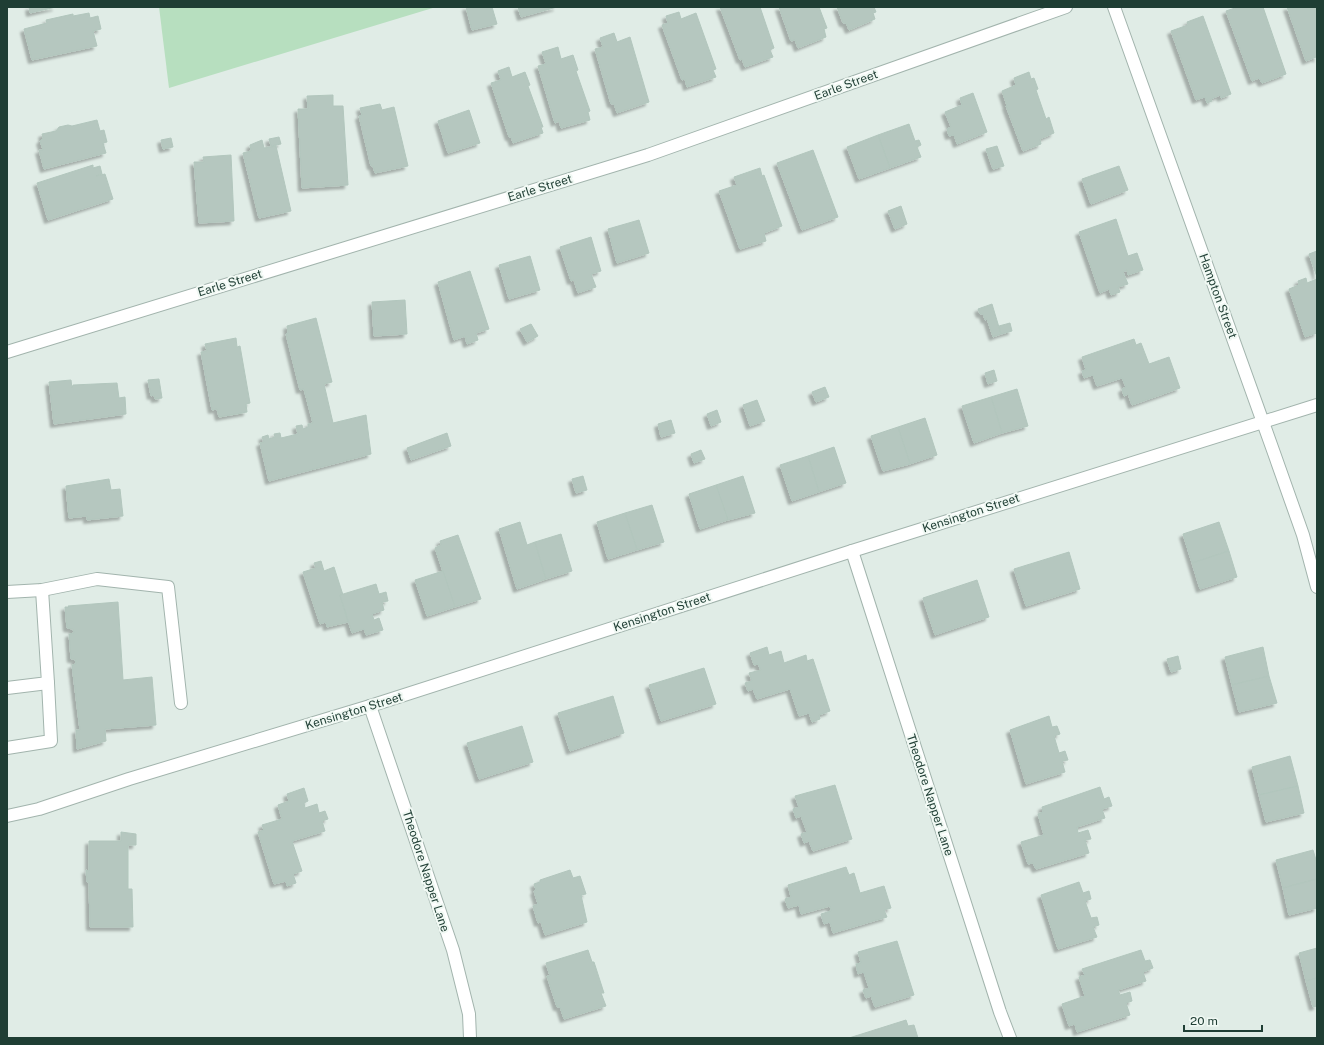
<svg xmlns="http://www.w3.org/2000/svg" width="1324" height="1045" viewBox="0 0 1324 1045" font-family="'Public Sans',sans-serif">
<style>
.green{fill:#b7dfbf}
.building{fill:#b5c7bf;stroke:#b2c6bd;filter:url(#shadow)}
.lines{fill:none;stroke-linecap:round;stroke-linejoin:round}
.service-casing{stroke:#a2b4ad;stroke-width:14}
.minor-casing{stroke:#a2b4ad;stroke-width:14}
.service{stroke:#fff;stroke-width:12}
.minor{stroke:#fff;stroke-width:12}
.labels{text-anchor:middle;stroke-width:4;stroke-linejoin:round;paint-order:stroke}
.street-label{font-size:12px;fill:#1f3e34;stroke:#f1f9f4}
</style>
<defs>
<filter id="shadow"><feDropShadow dx="-3.5" dy="3.5" stdDeviation="1" flood-color="#0004"/></filter>
</defs>
<rect width="100%" height="100%" fill="#e0ece6"/>
<!-- green -->
<polygon class="green" points="159,7 436,7 169,88"/>
<!-- building -->
<g class="building">
<polygon points="29,7 56,7 30,13"/>
<polygon points="466,7 492,7 497,24 472,30"/>
<polygon points="518,7 557,7 521,17"/>
<polygon points="720,7 760,7 774,48 770,50 773,57 745,67 742,59 740,60"/>
<polygon points="779,7 819,7 827,28 824,29 826,37 798,48 795,40 791,41"/>
<polygon points="837,7 874,7 876,12 873,13 875,19 849,30 846,23 843,23"/>
<polygon points="1238,7 1263,7 1286,74 1262,83 1259,78 1252,81 1226,11"/>
<polygon points="1287,7 1317,7 1317,59 1316,57 1306,61"/>
<polygon points="679,12 681,19 696,13 716,69 713,70 716,77 687,87 685,79 682,80 662,25 668,23 666,16"/>
<polygon points="89,13 90,18 98,16 101,29 93,31 97,46 32,60 24,29 47,23 46,20 73,14 73,16"/>
<polygon points="1203,16 1231,94 1221,98 1220,95 1211,99 1212,101 1207,103 1205,97 1196,100 1171,31 1188,25 1187,22"/>
<polygon points="614,33 617,42 630,37 649,102 617,113 614,104 611,104 595,49 603,47 600,38"/>
<polygon points="558,47 561,59 573,55 578,70 576,71 590,111 588,112 590,120 561,128 559,121 555,123 538,66 546,64 542,52"/>
<polygon points="509,67 512,77 525,72 530,85 528,86 543,127 541,127 543,133 513,143 511,137 509,137 491,83 501,80 498,71"/>
<polygon points="1029,72 1031,79 1034,78 1038,89 1036,90 1046,119 1049,117 1054,133 1040,139 1041,144 1023,151 1006,106 1007,106 1002,91 1016,85 1014,78"/>
<polygon points="973,93 987,132 957,144 954,135 949,136 947,129 951,127 945,112 962,105 960,98"/>
<polygon points="333,95 333,106 343,106 348,185 302,188 298,109 308,109 307,96"/>
<polygon points="380,104 382,110 394,107 408,166 375,173 373,166 371,166 359,116 362,115 360,108"/>
<polygon points="469,110 480,143 448,153 438,121"/>
<polygon points="97,120 100,131 104,130 107,142 103,143 106,153 44,169 39,150 43,150 40,141 43,138 42,134 56,131 59,127 68,125 72,126"/>
<polygon points="909,124 915,141 919,140 921,145 917,147 921,157 890,168 878,135"/>
<polygon points="878,135 890,168 859,179 847,147"/>
<polygon points="279,137 281,144 271,146 269,139"/>
<polygon points="171,138 173,147 163,149 161,140"/>
<polygon points="262,140 264,148 276,146 291,211 259,218 243,153 251,151 250,145"/>
<polygon points="997,146 1004,166 993,169 986,149"/>
<polygon points="813,150 838,217 802,230 777,163"/>
<polygon points="231,155 234,221 199,223 194,162 204,162 203,157"/>
<polygon points="93,165 93,168 100,166 102,174 96,176 105,174 113,199 48,220 37,183"/>
<polygon points="1119,166 1128,190 1091,204 1082,179"/>
<polygon points="760,168 762,176 764,175 782,226 764,233 766,241 740,249 719,191 737,185 734,177"/>
<polygon points="901,206 907,224 895,229 888,211"/>
<polygon points="1116,219 1128,256 1137,253 1143,270 1128,275 1127,270 1123,272 1128,284 1118,287 1120,292 1111,295 1109,289 1100,293 1079,232"/>
<polygon points="639,220 649,253 617,263 608,229"/>
<polygon points="591,237 601,271 591,274 596,287 578,293 574,280 571,281 560,247"/>
<polygon points="1317,251 1317,277 1309,254"/>
<polygon points="530,256 540,290 509,299 499,265"/>
<polygon points="470,271 489,329 476,333 478,340 467,344 465,336 454,340 438,282"/>
<polygon points="1306,278 1307,283 1317,279 1317,333 1305,337 1289,289 1299,285 1298,281"/>
<polygon points="405,300 407,334 374,336 372,302"/>
<polygon points="992,304 1001,334 993,337 987,319 985,320 983,314 980,314 978,309"/>
<polygon points="316,318 332,382 324,384 333,423 366,415 371,454 269,481 260,443 264,442 262,437 268,435 269,439 275,437 274,434 280,433 281,438 298,434 296,426 302,425 303,429 308,427 308,424 313,423 304,389 300,390 286,334 288,333 287,326"/>
<polygon points="1010,323 1012,331 1001,334 999,326"/>
<polygon points="531,324 538,336 527,342 520,329"/>
<polygon points="236,338 237,347 240,346 250,403 246,404 247,412 219,417 217,409 212,410 201,352 207,351 205,344"/>
<polygon points="1134,339 1136,345 1141,343 1149,364 1169,357 1180,388 1132,405 1128,394 1124,396 1122,389 1126,387 1122,378 1097,386 1093,375 1084,378 1082,371 1086,370 1082,357"/>
<polygon points="994,370 997,381 988,384 985,373"/>
<polygon points="159,379 162,398 155,399 154,395 151,396 148,380"/>
<polygon points="71,380 72,388 73,385 117,383 119,398 125,397 126,414 54,424 49,382"/>
<polygon points="825,387 829,397 816,402 812,392"/>
<polygon points="1017,389 1028,426 1002,433 991,397"/>
<polygon points="991,397 1002,433 974,443 962,406"/>
<polygon points="757,400 765,421 750,426 743,405"/>
<polygon points="717,410 721,422 711,426 707,414"/>
<polygon points="925,418 937,455 910,464 898,427"/>
<polygon points="671,420 675,433 661,437 658,424"/>
<polygon points="898,427 910,464 883,471 871,436"/>
<polygon points="447,433 451,446 411,460 407,448"/>
<polygon points="834,447 846,483 819,492 808,456"/>
<polygon points="701,450 705,459 694,463 691,454"/>
<polygon points="808,456 819,492 792,501 780,465"/>
<polygon points="583,476 587,490 576,493 572,479"/>
<polygon points="743,476 755,513 728,520 716,485"/>
<polygon points="109,479 111,490 120,489 123,516 87,520 87,516 69,518 66,486"/>
<polygon points="716,485 728,520 700,529 689,494"/>
<polygon points="652,505 664,542 637,550 625,513"/>
<polygon points="625,513 637,550 608,559 597,522"/>
<polygon points="520,522 527,545 535,542 546,579 517,589 499,529"/>
<polygon points="1219,522 1229,551 1192,563 1183,534"/>
<polygon points="561,534 572,571 546,579 535,542"/>
<polygon points="458,535 481,599 455,607 435,548 441,545 440,541"/>
<polygon points="1229,551 1237,577 1200,589 1192,563"/>
<polygon points="1069,552 1080,589 1026,606 1014,569"/>
<polygon points="321,561 324,571 334,567 343,595 340,595 348,622 327,627 326,622 320,624 303,572 316,568 314,563"/>
<polygon points="443,571 455,607 427,616 415,580"/>
<polygon points="977,580 989,617 935,635 923,598"/>
<polygon points="376,584 379,594 386,592 388,601 382,602 384,610 372,614 374,620 379,618 383,630 366,635 364,629 352,633 340,595"/>
<polygon points="118,602 123,680 152,677 156,725 105,729 106,741 77,749 76,730 80,730 72,665 76,664 75,659 71,659 69,634 74,633 73,629 67,628 65,607 69,607 68,606"/>
<polygon points="767,647 769,655 781,651 784,663 806,655 807,661 813,659 830,711 819,715 820,719 812,722 809,713 799,716 790,689 757,699 753,689 748,691 745,683 752,681 749,673 761,670 758,664 754,665 750,653"/>
<polygon points="1263,647 1269,676 1232,685 1225,657"/>
<polygon points="1178,656 1181,669 1171,672 1167,659"/>
<polygon points="704,668 716,704 661,721 649,685"/>
<polygon points="1269,676 1277,703 1239,712 1232,685"/>
<polygon points="613,696 624,733 570,751 558,713"/>
<polygon points="1049,716 1052,727 1057,726 1060,734 1054,736 1059,753 1065,751 1068,760 1062,761 1065,772 1026,784 1010,730"/>
<polygon points="522,726 533,762 479,779 467,743"/>
<polygon points="1290,756 1298,786 1259,795 1252,767"/>
<polygon points="835,785 852,839 813,851 809,841 804,843 801,834 807,832 801,816 796,818 793,809 799,807 795,796"/>
<polygon points="1298,786 1304,813 1266,822 1259,795"/>
<polygon points="1100,787 1104,799 1109,797 1112,806 1102,809 1105,818 1077,827 1078,833 1088,830 1091,839 1085,840 1089,853 1036,869 1033,863 1028,864 1021,842 1044,835 1038,814 1043,812 1042,807"/>
<polygon points="304,788 308,801 304,803 305,808 317,804 319,813 325,811 328,819 322,821 325,831 292,841 302,871 293,874 296,883 287,886 286,881 274,884 258,832 264,830 262,825 282,819 278,805 289,801 287,794"/>
<polygon points="121,832 136,834 136,845 128,845 128,889 132,889 133,927 90,927 89,882 87,882 86,870 89,871 89,841 121,841"/>
<polygon points="1313,850 1317,863 1317,879 1283,888 1276,860"/>
<polygon points="846,867 849,875 854,873 860,893 884,886 891,908 884,910 887,917 833,933 830,922 824,924 821,914 831,911 830,906 801,914 799,905 788,908 785,899 791,897 788,885"/>
<polygon points="570,870 573,878 580,876 586,894 581,895 587,922 545,935 541,922 538,923 533,906 538,904 534,891 536,890 534,884 540,882 540,880"/>
<polygon points="1317,879 1317,908 1289,915 1283,888"/>
<polygon points="1079,882 1083,893 1089,891 1091,899 1085,901 1091,918 1097,917 1099,925 1093,927 1097,937 1058,949 1041,895"/>
<polygon points="897,941 914,995 875,1007 871,996 866,998 863,990 869,988 864,972 858,974 856,964 861,963 858,952"/>
<polygon points="1317,948 1317,978 1306,981 1299,953"/>
<polygon points="588,950 592,962 594,962 604,993 601,993 606,1006 564,1019 560,1007 557,1007 547,976 550,976 546,963"/>
<polygon points="1141,950 1145,961 1150,960 1153,968 1143,972 1146,981 1118,990 1120,995 1130,992 1132,1001 1126,1003 1130,1015 1077,1032 1075,1024 1069,1026 1062,1004 1085,996 1079,977 1085,975 1082,969"/>
<polygon points="1317,978 1317,1006 1313,1007 1306,981"/>
<polygon points="906,1020 908,1026 914,1025 918,1038 849,1038"/>
</g>
<g class="lines">
<defs>
<g id="service">
<polyline points="7,592 42,590 97,579 168,587 181,703"/>
<polyline points="7,688 48,683 42,590"/>
<polyline points="7,748 51,741 48,683"/>
</g>
<g id="minor">
<polyline points="1114,7 1274,453 1303,535 1317,587"/>
<polyline points="7,352 648,155 1066,7"/>
<polyline points="852,551 1000,1012 1010,1038"/>
<polyline points="370,706 453,950 469,1014 470,1038"/>
<polyline points="7,816 39,809 129,779 370,706 852,551 1317,405"/>
</g>
</defs>
<!-- service casing -->
<use href="#service" class="service-casing"/>
<!-- minor casing -->
<use href="#minor" class="minor-casing"/>
<!-- service -->
<use href="#service" class="service"/>
<!-- minor -->
<use href="#minor" class="minor"/>
</g>
<g class="labels">
<!-- street labels -->
<g class="street-label">
<text transform="translate(846 85) rotate(-20)" y="4">Earle Street</text>
<text transform="translate(540 188) rotate(-17)" y="4">Earle Street</text>
<text transform="translate(230 283) rotate(-17)" y="4">Earle Street</text>
<text transform="translate(1218 296) rotate(70)" y="4">Hampton Street</text>
<text transform="translate(971 513) rotate(-18)" y="4">Kensington Street</text>
<text transform="translate(662 612) rotate(-18)" y="4">Kensington Street</text>
<text transform="translate(354 711) rotate(-17)" y="4">Kensington Street</text>
<text transform="translate(930 795) rotate(72)" y="4">Theodore Napper Lane</text>
<text transform="translate(426 871) rotate(72)" y="4">Theodore Napper Lane</text>
</g>
</g>
<!-- border -->
<rect width="1324" height="1045" fill="none" stroke="#1f3e34" stroke-width="16"/>
<!-- scale -->
<path d="M1184 1025v6h78v-6" fill="none" stroke="#1f3e34" stroke-width="2"/>
<text x="1190" y="1025" font-size="12" fill="#1f3e34" stroke="#f1f9f4" stroke-width="3" paint-order="stroke">20 m</text>
</svg>
